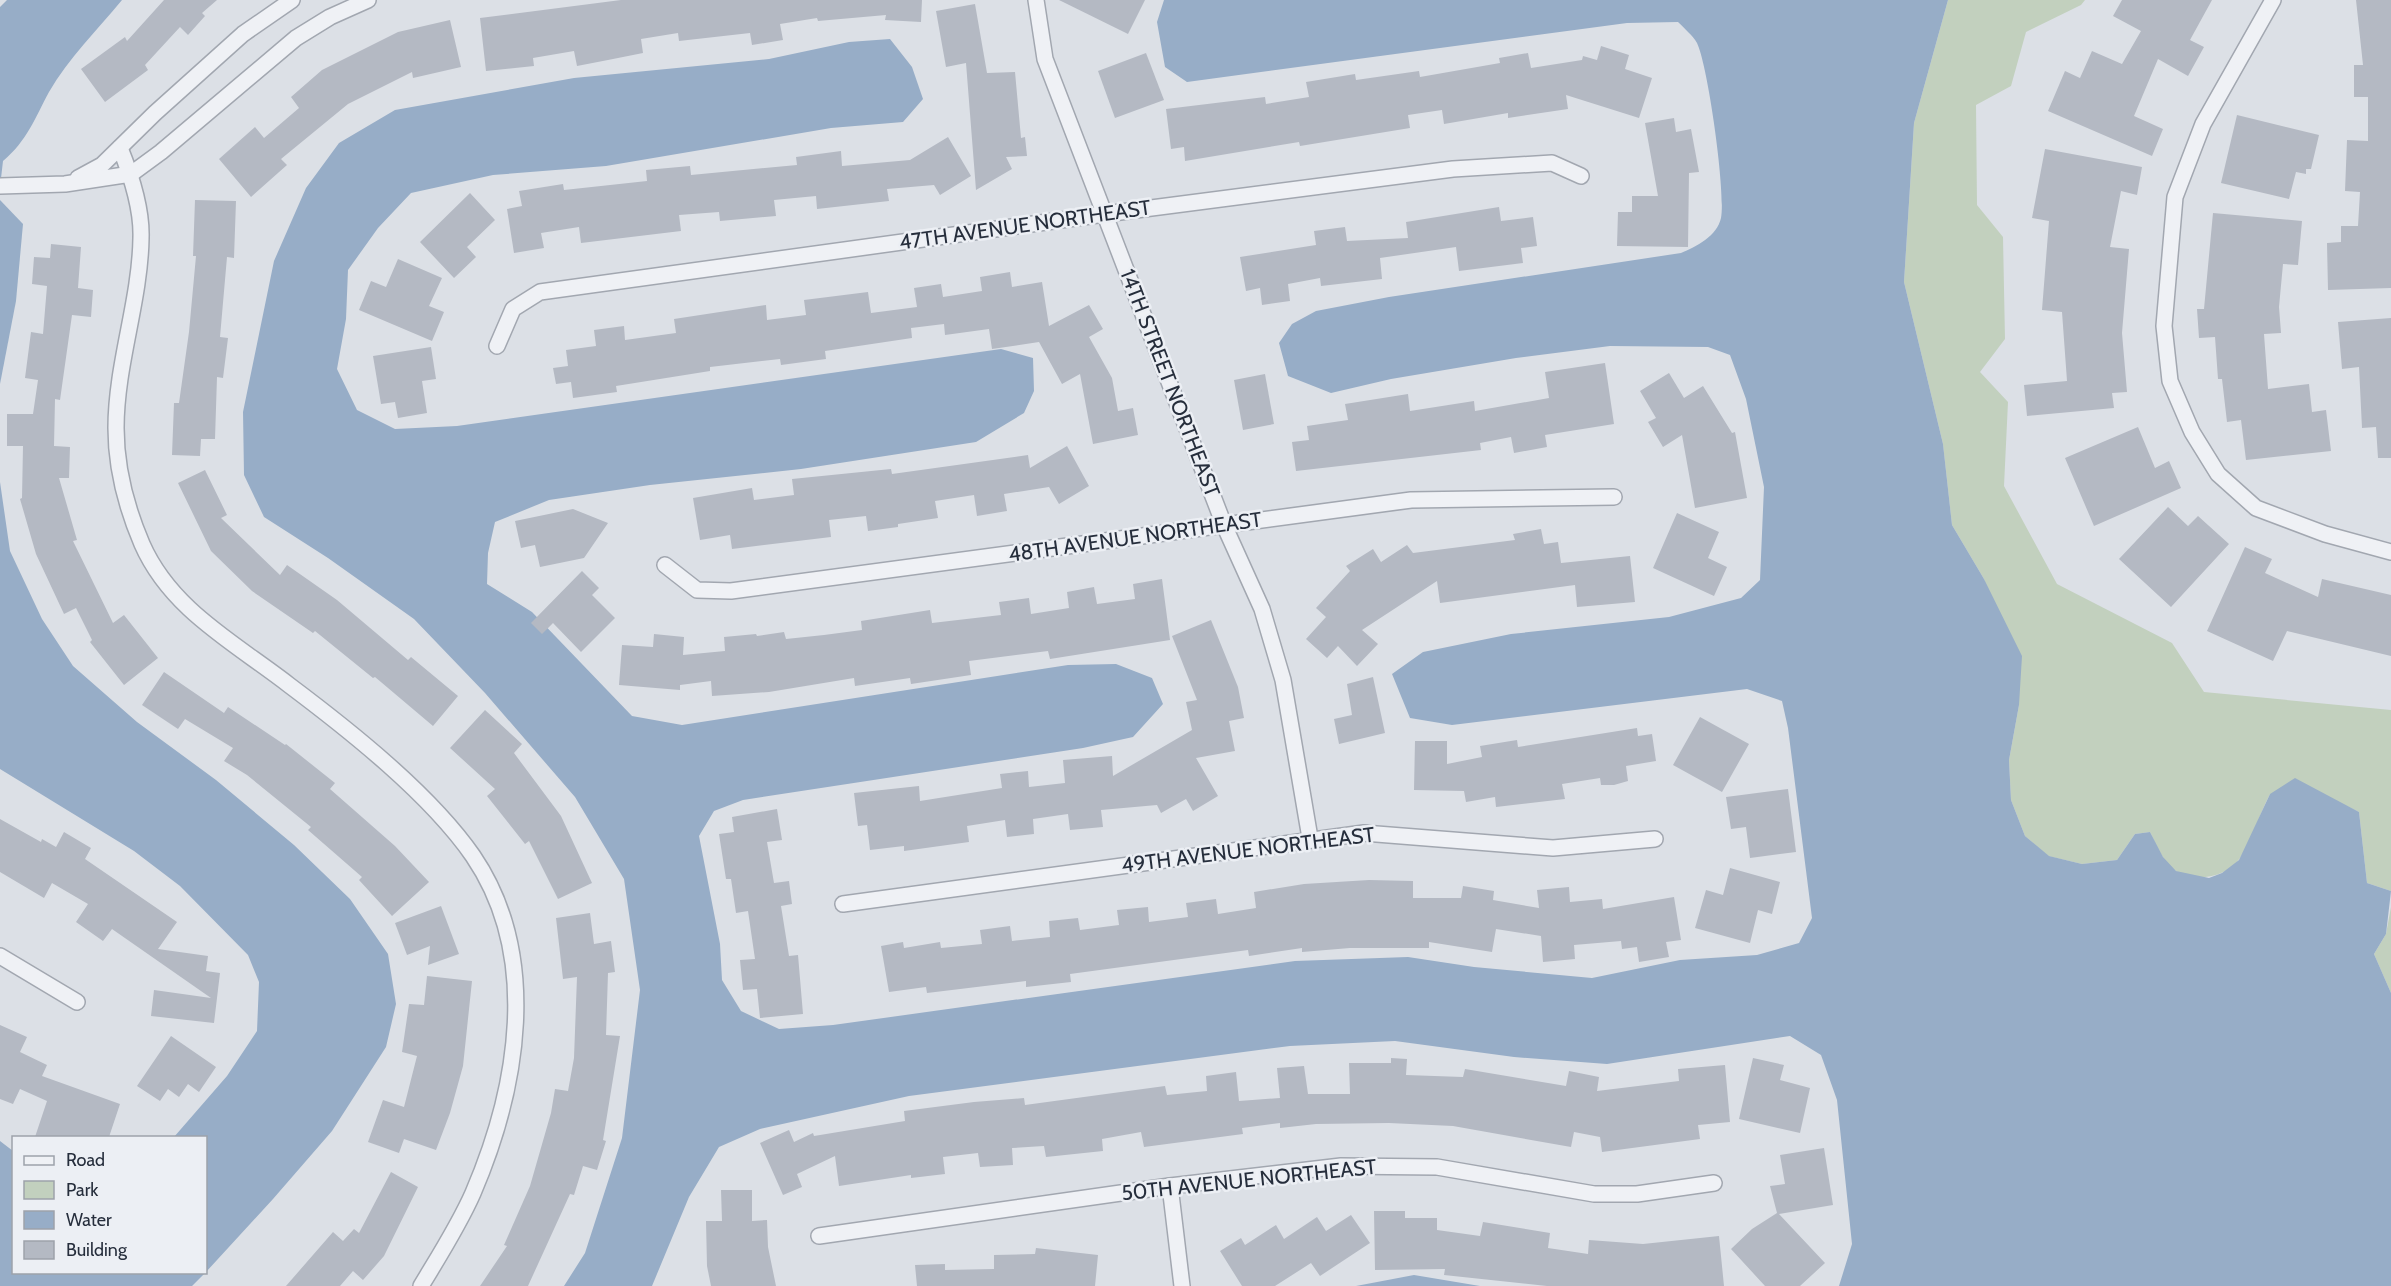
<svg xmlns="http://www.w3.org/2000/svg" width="2391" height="1286" viewBox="0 0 2391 1286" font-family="Cabin,sans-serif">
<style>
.green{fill:#c2d0be}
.water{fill:#97adc7}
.building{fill:#b4b9c3}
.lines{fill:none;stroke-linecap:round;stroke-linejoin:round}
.minor-casing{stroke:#a2a7b0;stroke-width:18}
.minor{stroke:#eff1f5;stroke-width:15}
.labels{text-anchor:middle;stroke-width:5;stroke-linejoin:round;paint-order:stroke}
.street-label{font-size:21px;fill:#262e3c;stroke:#eceff4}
</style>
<rect width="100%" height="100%" fill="#dce0e6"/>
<!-- green -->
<g class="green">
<path d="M1948 0H2085L2081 5 2026 32 2011 86 1976 105 1977 205 2003 237 2005 339 1980 372 2008 402 2004 486 2057 584 2172 643 2204 692 2391 710V891L2367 883 2359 812 2332 799 2270 794C2259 815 2252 839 2240 858 2228 877 2195 883 2176 871 2164 864 2156 844 2150 832L2135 834 2117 860 2082 864 2048 856 2025 836 2011 800 2009 760 2019 705 1984 579 1952 525 1943 444 1904 282 1914 123Z"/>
<polygon points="2391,907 2391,993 2374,954 2386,934"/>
</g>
<!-- water -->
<g class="water">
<path d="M7 0H122C98 29 68 59 49 92 35 118 27 141 3 161L0 187V7Z"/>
<path d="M1164 0H1948L1914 123 1904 282 1943 444 1952 525 1984 579 2022 656 2019 705 2009 760 2011 800 2025 836 2049 856 2082 864 2117 860 2135 834 2150 832 2163 857 2176 871 2209 878 2222 873 2239 860 2270 794 2295 778 2359 812 2367 883 2391 891 2386 934 2374 954 2391 993V1286H1839L1852 1244 1837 1100 1821 1055 1790 1036 1607 1064 1514 1057 1395 1041 1290 1046 909 1096 760 1129 719 1147 689 1197 652 1286H564L585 1253 622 1138 640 990 624 879 575 797 485 693 414 619 328 558 264 517 244 475 243 412 274 261 306 188 339 143 395 110 574 78 769 59 849 42 890 39 912 67 923 99 903 122 831 128 606 166 493 175 411 193 378 228 348 270 346 319 337 369 357 410 395 429 457 426 1001 349 1033 358 1034 391 1024 413 976 442 801 469 650 485 549 500 495 522 488 553 487 584 532 612 632 716 682 725 1068 665 1116 664 1152 678 1163 704 1133 737 1083 748 743 800 714 811 699 836 720 944 722 980 741 1011 779 1029 833 1025 1295 961 1408 957 1474 967 1592 978 1680 960 1757 955 1799 943 1812 918 1788 728 1782 701 1747 689 1452 725 1410 718 1392 674 1423 652 1511 634 1669 617 1741 598 1760 580 1764 487 1746 399 1730 355 1708 347 1610 346 1516 358 1391 379 1331 393 1288 376 1279 343 1292 324 1316 311 1389 297 1681 253C1696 247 1717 236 1721 218 1726 192 1708 66 1697 43 1693 36 1684 28 1678 22L1627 23 1187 82 1165 67 1157 22Z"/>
<polygon points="0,200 23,224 16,301 0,384"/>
<polygon points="0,482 10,551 42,619 73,666 137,722 216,780 294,845 350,899 388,954 396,1004 386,1047 332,1131 273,1199 206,1272 206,1138 174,1137 227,1076 257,1031 259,982 248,955 180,886 134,851 0,769"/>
<polygon points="0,1141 13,1151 14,1272 205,1273 192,1286 0,1286"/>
<polygon points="1414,1275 1480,1286 1356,1286"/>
</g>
<!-- building -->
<g class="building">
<polygon points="164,0 217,0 202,13 205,16 188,35 180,27 145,65 148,70 105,102 81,69 125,37 127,41"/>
<polygon points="621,0 922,0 921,22 885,20 886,15 818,21 817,18 780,24 783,40 752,45 750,33 679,41 678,33 641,39 643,53 608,60 577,66 574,51 533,58 534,66 486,71 480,18"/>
<polygon points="1059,0 1145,0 1128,34"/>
<polygon points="2122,0 2212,0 2190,40 2204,47 2188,76 2158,59 2134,116 2163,129 2152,156 2048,111 2065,71 2080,78 2092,51 2122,64 2141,31 2113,16"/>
<polygon points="2356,0 2391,0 2391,288 2328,290 2327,243 2341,242 2341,226 2358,226 2360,192 2345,191 2347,140 2368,141 2368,97 2354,97 2354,65 2363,65"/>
<polygon points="975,4 987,73 1015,72 1021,138 1025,137 1027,156 1006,157 1012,169 976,190 966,63 946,67 936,11"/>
<polygon points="450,20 461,67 413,78 412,72 348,104 281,159 287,165 251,197 219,159 255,127 264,138 299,108 291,97 322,70 398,32"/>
<polygon points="1601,46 1629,55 1625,69 1652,78 1639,118 1566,95 1568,109 1508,118 1508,113 1444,124 1442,110 1408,115 1410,128 1300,146 1299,142 1185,161 1184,147 1171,149 1166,109 1265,97 1266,104 1309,97 1306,82 1355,74 1356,80 1419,71 1420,77 1500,63 1499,58 1528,53 1531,68 1582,60 1583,56 1597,60"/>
<polygon points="1146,53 1164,100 1115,118 1098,71"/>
<polygon points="2237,115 2319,135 2311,169 2306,169 2306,174 2296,172 2289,199 2221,183"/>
<polygon points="1674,118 1676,132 1691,129 1699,172 1689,173 1688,247 1617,246 1618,212 1632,212 1632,196 1658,196 1645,123"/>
<polygon points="948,137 971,176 940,195 934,185 887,189 889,201 817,209 816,196 774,200 776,216 720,221 719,212 679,215 681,231 581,243 579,227 541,233 544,248 514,253 507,209 522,206 519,191 563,184 564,190 647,181 646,170 690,166 691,175 797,165 796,157 841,151 842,166 910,160"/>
<polygon points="2045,149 2142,167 2137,195 2121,191 2110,247 2129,249 2122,333 2127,392 2112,393 2114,408 2027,416 2024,385 2067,381 2062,312 2042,310 2049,221 2032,218"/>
<polygon points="470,193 495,220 467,247 476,257 454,278 420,242"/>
<polygon points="195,200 236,201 234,258 227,257 220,337 228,338 223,378 217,377 215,439 201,439 200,456 172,455 174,403 179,403 189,332 196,256 193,256"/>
<polygon points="1499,207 1501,221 1533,217 1537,246 1521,248 1523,263 1459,271 1456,247 1380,258 1382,279 1321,286 1320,278 1288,284 1290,301 1262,305 1260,288 1246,291 1240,257 1316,245 1314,231 1345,227 1347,241 1408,238 1406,222"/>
<polygon points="2213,213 2302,221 2298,265 2283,264 2279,307 2281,333 2264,334 2268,389 2309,384 2312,412 2326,410 2331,451 2246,460 2241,420 2227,422 2222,379 2218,379 2215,337 2199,338 2197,309 2204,309"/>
<polygon points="51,244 81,247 78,288 93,290 91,317 72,315 60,400 55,399 54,446 70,447 69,478 59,478 77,540 73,541 113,623 124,615 158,658 124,685 90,642 92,640 76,608 64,614 36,554 20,499 22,498 23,446 7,446 7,414 33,414 38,380 25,378 31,332 43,334 47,286 32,284 34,257 50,258"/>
<polygon points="398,259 442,278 429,306 444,312 432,341 359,310 371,281 386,287"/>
<polygon points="1010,272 1012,287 1042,282 1049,326 1089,305 1103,329 1089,337 1112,378 1118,411 1133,408 1138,435 1093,444 1080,374 1062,384 1039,342 992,349 989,329 945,335 944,324 911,328 912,338 825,351 826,359 781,365 780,359 710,367 710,371 616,386 617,392 573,398 571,382 556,384 553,368 568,366 566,350 596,346 594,330 624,326 625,340 676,333 674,319 766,305 767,320 806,315 804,300 868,292 871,313 917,307 914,288 941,284 943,297 982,291 980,277"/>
<polygon points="2391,318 2391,458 2378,458 2376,427 2362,428 2359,367 2342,369 2338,322"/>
<polygon points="431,347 436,379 422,381 427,413 398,418 395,402 381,404 373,356"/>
<polygon points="1605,363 1614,424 1545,435 1547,447 1514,453 1511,437 1480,443 1481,450 1296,471 1292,442 1309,440 1307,426 1348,420 1345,404 1408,394 1410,411 1474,401 1475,411 1549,398 1545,372"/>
<polygon points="1669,373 1684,398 1703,386 1732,433 1735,432 1747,498 1695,508 1682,435 1663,447 1648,422 1656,418 1640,391"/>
<polygon points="1265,374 1274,424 1243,430 1234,380"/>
<polygon points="2138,427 2155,468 2169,461 2181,488 2094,526 2065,458"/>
<polygon points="1067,446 1089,486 1059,504 1049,487 1004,494 1007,511 977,516 974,495 935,501 938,518 898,524 898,527 868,531 866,516 829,520 831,537 732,549 730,535 700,540 693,498 752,488 754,500 794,495 792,479 891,469 892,474 1028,455 1030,468"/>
<polygon points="205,470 227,515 221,518 280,575 287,565 337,600 408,660 411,657 458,696 433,726 375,677 373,678 315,631 313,633 252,591 211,551 178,483"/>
<polygon points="2168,507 2188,526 2198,516 2229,544 2171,607 2119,559"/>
<polygon points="573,509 608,523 584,558 540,567 535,545 521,548 515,521"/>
<polygon points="1677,513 1719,532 1708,558 1727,567 1714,596 1653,568"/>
<polygon points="1541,529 1544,544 1558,542 1561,563 1630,556 1635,602 1577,607 1575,585 1440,603 1437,581 1362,630 1378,644 1357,666 1338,646 1327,658 1306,639 1326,617 1316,608 1350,571 1346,566 1373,549 1381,562 1407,545 1413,553 1515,540 1513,534"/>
<polygon points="2245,547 2272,559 2265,573 2318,597 2322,579 2391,595 2391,656 2287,631 2273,661 2207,631"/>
<polygon points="582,571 599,588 592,595 615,618 581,652 553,623 542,634 531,623"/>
<polygon points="1162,579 1170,640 1050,659 1048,651 969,661 971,675 911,684 910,678 855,686 854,678 769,692 712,696 711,681 680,685 680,690 619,685 622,645 653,647 654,634 684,637 683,655 725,651 724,637 756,634 757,636 784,632 786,639 824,635 862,630 861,621 930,610 932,623 1001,615 999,602 1029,598 1031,614 1069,608 1067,592 1094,587 1097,604 1135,599 1133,584"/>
<polygon points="1211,620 1238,687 1244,718 1229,721 1235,751 1196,758 1218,796 1193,811 1186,799 1161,813 1157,805 1101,810 1103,827 1070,830 1068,814 1033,819 1034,834 1007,837 1005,820 967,826 969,842 904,851 904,846 870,850 867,825 858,826 854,793 919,786 920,801 1002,788 1000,774 1028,771 1029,787 1065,783 1063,760 1112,756 1113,776 1192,730 1186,702 1197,700 1172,636"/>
<polygon points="164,672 224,713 228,707 285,745 286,744 335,783 330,789 395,846 429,882 392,916 359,880 362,877 308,830 311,827 247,775 224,761 233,748 185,719 178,729 142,705"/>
<polygon points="1373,677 1385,733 1339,744 1334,719 1352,715 1347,684"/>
<polygon points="485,710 522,744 514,753 561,816 592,883 558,899 529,841 525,844 487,796 495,789 450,748"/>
<polygon points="1700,717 1749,744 1722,792 1673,765"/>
<polygon points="1637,728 1638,736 1652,734 1656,761 1626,766 1628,781 1614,785 1601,785 1600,778 1562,784 1565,799 1496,807 1495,797 1466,802 1464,791 1414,790 1415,741 1447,741 1447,764 1482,757 1480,746 1517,740 1518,747"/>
<polygon points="1788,789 1796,852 1750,858 1746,827 1731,829 1726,797"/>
<polygon points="777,809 782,840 767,842 774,883 789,881 792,904 781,906 789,956 798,955 803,1014 760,1018 757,989 743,990 740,960 755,959 748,911 736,913 731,879 726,879 719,834 734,832 732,817"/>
<polygon points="0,819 41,842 42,839 56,847 64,832 91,848 85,859 177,922 158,949 208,956 206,971 220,973 214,1023 151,1016 154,990 211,998 112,929 103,941 76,922 88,904 52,883 44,898 0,872"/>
<polygon points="1730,868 1780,882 1772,914 1758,910 1750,943 1695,928 1706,890 1723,895"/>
<polygon points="1369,880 1413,881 1413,898 1461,898 1463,886 1494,891 1493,900 1539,908 1537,890 1569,887 1570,902 1602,899 1603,909 1674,897 1681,940 1666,942 1669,957 1639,962 1637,947 1622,949 1621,941 1574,945 1575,959 1543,962 1541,936 1496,929 1492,952 1429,942 1429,948 1350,948 1302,952 1302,948 1249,956 1248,950 1070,974 1071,982 1026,987 1026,981 927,993 926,987 889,992 881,946 903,942 904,948 940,942 941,948 982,944 980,930 1010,926 1012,941 1050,937 1049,921 1078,918 1080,930 1119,925 1117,910 1148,907 1149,922 1188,917 1186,903 1216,899 1218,914 1256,908 1254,892 1304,884"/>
<polygon points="441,906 459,954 428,965 430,946 407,955 395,923"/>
<polygon points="590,913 594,944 611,941 615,972 608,973 606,1035 620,1036 603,1140 606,1141 597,1170 583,1166 574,1195 570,1194 528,1286 480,1286 507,1246 504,1245 530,1186 551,1113 555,1089 568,1091 574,1058 577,977 563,979 556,918"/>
<polygon points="427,976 472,981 463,1066 450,1113 436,1150 404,1139 399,1153 368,1142 383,1100 404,1107 417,1056 402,1052 409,1004 424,1005"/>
<polygon points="0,1025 27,1037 20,1052 47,1065 42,1076 120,1104 109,1137 35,1137 47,1101 20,1089 13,1104 0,1099"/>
<polygon points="171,1036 216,1067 199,1092 188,1084 179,1097 168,1089 160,1101 137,1086"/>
<polygon points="1391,1058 1407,1059 1406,1075 1463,1077 1465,1069 1566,1086 1569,1071 1599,1077 1597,1091 1679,1081 1678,1069 1725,1065 1730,1122 1698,1125 1700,1139 1602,1152 1600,1137 1574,1132 1571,1147 1453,1126 1389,1123 1316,1124 1280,1128 1280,1123 1242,1128 1243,1134 1144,1147 1141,1132 1102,1139 1103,1151 1046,1157 1044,1146 1012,1148 1013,1165 980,1167 978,1153 943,1157 945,1174 911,1178 911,1175 839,1186 835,1156 797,1174 802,1187 783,1195 760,1143 789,1130 794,1142 813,1133 814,1136 905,1121 904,1111 974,1102 1024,1098 1025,1105 1165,1086 1167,1095 1207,1091 1206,1076 1236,1072 1239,1101 1280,1098 1277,1068 1304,1066 1308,1094 1350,1094 1349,1063 1391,1063"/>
<polygon points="1753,1058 1784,1065 1780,1080 1810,1088 1800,1133 1739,1119"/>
<polygon points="1824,1148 1833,1205 1779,1214 1825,1263 1800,1286 1765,1286 1731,1249 1752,1229 1777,1213 1770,1186 1785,1184 1780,1155"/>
<polygon points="391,1172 418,1187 384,1256 363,1280 353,1271 340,1286 286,1286 333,1232 343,1241 354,1229 359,1233"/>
<polygon points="721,1190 752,1190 752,1221 767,1220 768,1247 776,1286 711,1286 707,1266 706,1221 722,1221"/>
<polygon points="1374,1211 1405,1211 1405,1218 1437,1218 1437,1230 1480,1236 1483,1222 1550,1233 1548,1248 1588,1254 1589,1240 1643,1244 1719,1236 1724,1286 1547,1286 1444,1275 1445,1269 1375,1270"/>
<polygon points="1351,1215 1370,1243 1320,1276 1311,1263 1275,1286 1242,1286 1220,1251 1241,1238 1245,1245 1276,1225 1284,1239 1317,1217 1326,1231"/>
<polygon points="1036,1248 1098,1255 1095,1286 917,1286 915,1265 945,1264 945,1270 994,1269 994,1255 1035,1254"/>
</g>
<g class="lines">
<defs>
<g id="minor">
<polyline points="1036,0 1045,59 1224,525 1262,609 1283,680 1310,838"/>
<polyline points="2273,0 2203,124 2175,197 2164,326 2170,381 2192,432 2218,474 2256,508 2325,534 2391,552"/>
<path d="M120 148C131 175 142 208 141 238 140 302 116 364 116 428 116 467 127 509 142 544 171 610 235 643 289 685 349 730 430 794 473 856 541 956 518 1088 473 1193 459 1225 439 1256 421 1286"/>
<polyline points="78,178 102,165 155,113 243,34 292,0"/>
<polyline points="0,186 65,184 131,174 161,152 296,38 330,17 368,0"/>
<polyline points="497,346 513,309 540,292 1105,214 1453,169 1552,163 1581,176"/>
<polyline points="665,565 697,590 731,591 1411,500 1614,497"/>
<polyline points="843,904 1364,833 1553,848 1655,839"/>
<polyline points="0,956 77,1002"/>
<polyline points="1170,1186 1182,1286"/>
<polyline points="819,1236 1170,1186 1341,1166 1437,1167 1594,1194 1637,1194 1714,1183"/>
</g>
</defs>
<!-- minor casing -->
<use href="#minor" class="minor-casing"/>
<!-- minor -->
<use href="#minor" class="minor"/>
</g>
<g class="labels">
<!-- street labels -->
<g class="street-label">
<text transform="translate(1025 225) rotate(-8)" y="7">47TH AVENUE NORTHEAST</text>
<text transform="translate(1170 383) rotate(69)" y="7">14TH STREET NORTHEAST</text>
<text transform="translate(1135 537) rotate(-8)" y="7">48TH AVENUE NORTHEAST</text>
<text transform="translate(1248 850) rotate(-7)" y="7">49TH AVENUE NORTHEAST</text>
<text transform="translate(1249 1180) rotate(-6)" y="7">50TH AVENUE NORTHEAST</text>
</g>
</g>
<!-- legend -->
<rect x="12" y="1136" width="195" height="138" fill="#eceff4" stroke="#9da2aa" stroke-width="1.5"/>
<rect x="24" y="1156" width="30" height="9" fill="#eff1f5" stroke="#9da2aa" stroke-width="1.5"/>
<text x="66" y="1166" font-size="18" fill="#262e3c">Road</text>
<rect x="24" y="1181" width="30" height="18" fill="#c2d0be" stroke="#9da2aa" stroke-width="1.5"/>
<text x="66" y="1196" font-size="18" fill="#262e3c">Park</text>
<rect x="24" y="1211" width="30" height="18" fill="#97adc7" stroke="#9da2aa" stroke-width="1.5"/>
<text x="66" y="1226" font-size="18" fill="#262e3c">Water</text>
<rect x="24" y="1241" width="30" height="18" fill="#b4b9c3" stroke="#9da2aa" stroke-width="1.5"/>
<text x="66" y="1256" font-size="18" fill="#262e3c">Building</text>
</svg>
